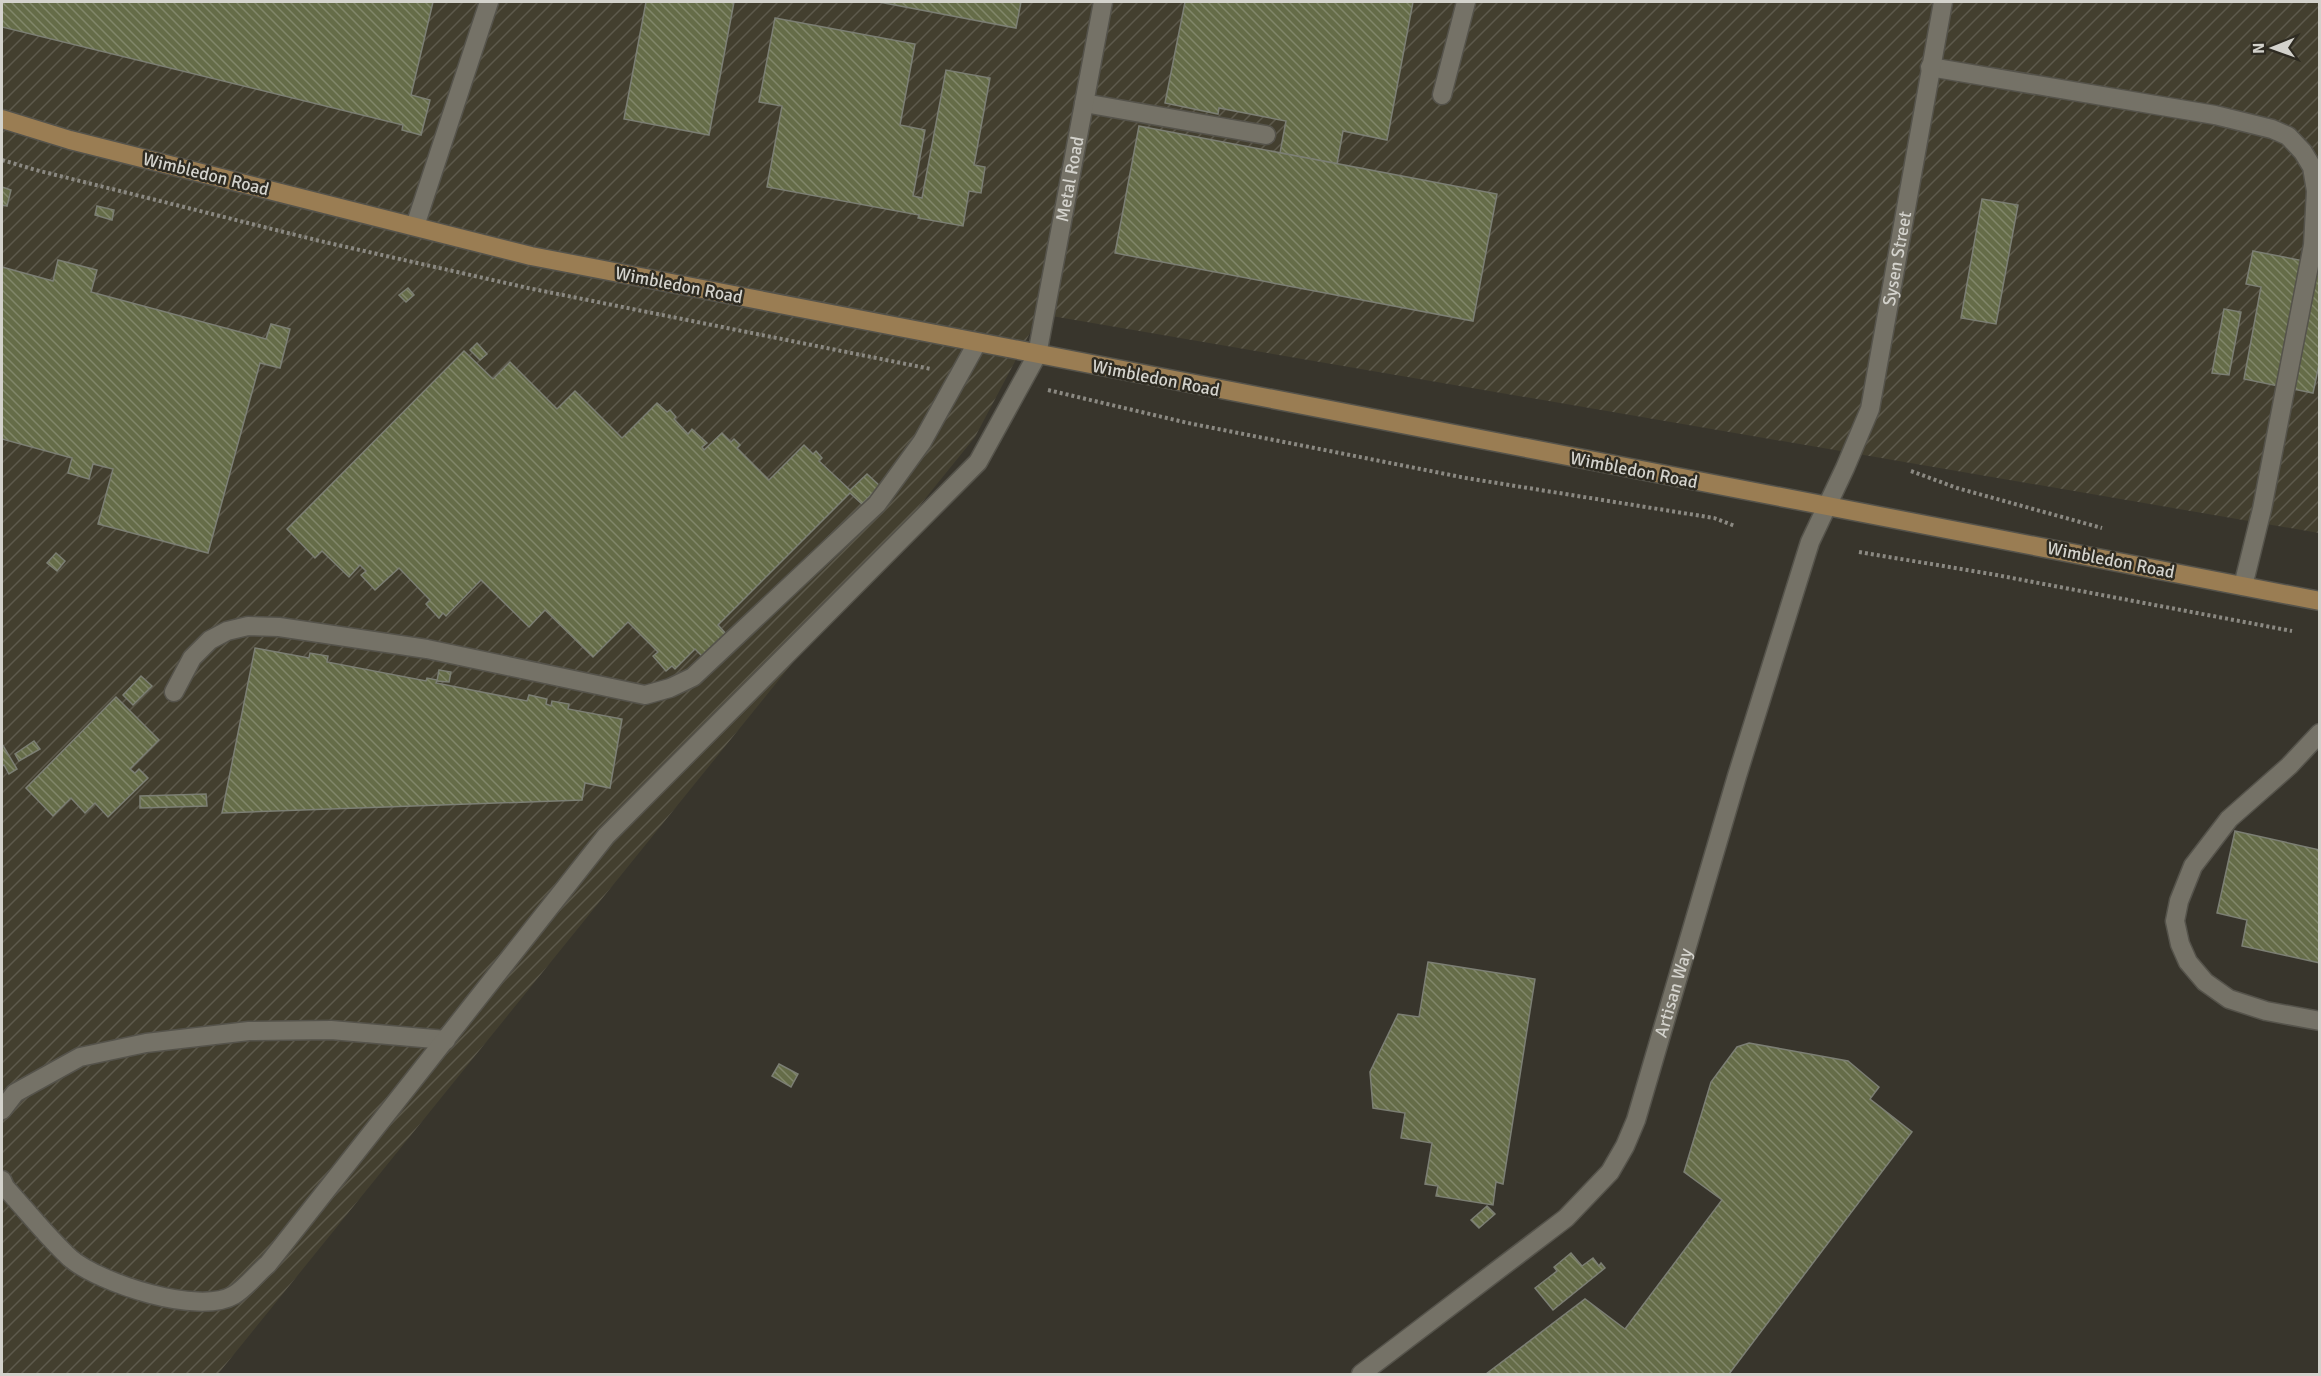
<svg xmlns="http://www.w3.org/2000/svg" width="2321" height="1376" viewBox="0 0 2321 1376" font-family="Signika,sans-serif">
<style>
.industrial{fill:url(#industrial-furrows)}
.building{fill:url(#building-back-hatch);stroke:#7c7f74;stroke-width:1.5}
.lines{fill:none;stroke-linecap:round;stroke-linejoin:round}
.minor-casing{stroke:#55534b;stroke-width:21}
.major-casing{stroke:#55534b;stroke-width:21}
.path{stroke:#8b8982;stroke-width:4;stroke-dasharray:3 3;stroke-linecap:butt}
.minor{stroke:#757267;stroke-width:18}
.major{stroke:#9a7d53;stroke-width:18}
.labels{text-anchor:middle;stroke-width:5;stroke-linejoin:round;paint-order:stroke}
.street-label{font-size:18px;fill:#d3d2cc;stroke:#2e2b22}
</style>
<defs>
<pattern id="industrial-furrows" width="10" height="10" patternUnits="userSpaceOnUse" patternTransform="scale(1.5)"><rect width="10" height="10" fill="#433f2f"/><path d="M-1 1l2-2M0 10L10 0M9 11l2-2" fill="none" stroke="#5d5a4c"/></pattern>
<pattern id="building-back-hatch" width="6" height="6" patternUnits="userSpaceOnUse" patternTransform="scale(1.5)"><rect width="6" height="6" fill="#656c48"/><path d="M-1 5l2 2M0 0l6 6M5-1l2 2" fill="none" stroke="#81876a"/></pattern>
</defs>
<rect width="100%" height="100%" fill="#38352c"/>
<!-- industrial -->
<polygon class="industrial" points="2,2 2319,2 2319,533 1040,314 975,437 218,1374 2,1374"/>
<!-- building -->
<g class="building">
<polygon points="2,2 433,2 411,95 430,100 421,135 402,130 403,125 2,27"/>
<polygon points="646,2 734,2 709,135 624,119"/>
<polygon points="879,2 1021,2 1016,28"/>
<polygon points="1185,2 1413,2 1387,140 1343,131 1337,164 1280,153 1286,121 1219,108 1218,114 1165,103"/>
<polygon points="775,18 915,44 900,125 925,130 913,196 922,198 946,70 990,78 974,165 985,167 981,193 969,191 963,226 918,218 919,215 767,187 782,106 759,102"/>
<polygon points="1139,126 1497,194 1473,321 1115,253"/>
<polygon points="2,187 11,190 7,206 2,205"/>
<polygon points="1982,199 2018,205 1996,324 1961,318"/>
<polygon points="97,206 114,210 112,220 95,215"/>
<polygon points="2253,251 2320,264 2320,360 2313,393 2244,379 2261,287 2246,284"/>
<polygon points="58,260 97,270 91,292 266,339 271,324 290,329 280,368 260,363 208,553 98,524 113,469 93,464 89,479 68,473 72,458 2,439 2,267 53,281"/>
<polygon points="408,288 414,295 406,302 399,295"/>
<polygon points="2224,309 2241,312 2229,375 2212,373"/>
<polygon points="477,343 487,354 480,360 470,350"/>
<polygon points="464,351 493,379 510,362 557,409 575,391 622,438 657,403 667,412 670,410 676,417 674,419 688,434 692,429 707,443 702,447 704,450 722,433 731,442 734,439 740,445 737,448 769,480 804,445 813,454 816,451 822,458 819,461 850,490 867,474 880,486 862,504 850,493 718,625 728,636 705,659 695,649 675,669 672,666 666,671 653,656 658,652 628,622 593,657 545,610 529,627 481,580 446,616 443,613 439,618 426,604 430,600 399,568 375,590 361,575 366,571 360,565 349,577 322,551 315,558 287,529"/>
<polygon points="56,553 65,561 57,571 47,563"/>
<polygon points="255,648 309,658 310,653 328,656 327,662 426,681 427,678 437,680 436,683 527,701 529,695 547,699 546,704 551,706 552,701 569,704 568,709 622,719 610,788 585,783 582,800 222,813"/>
<polygon points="439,670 451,672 449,682 437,681"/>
<polygon points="141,676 152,686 133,705 123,695"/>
<polygon points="116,697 159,740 130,769 135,773 139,769 148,778 108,817 95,803 85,813 71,798 53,816 26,788"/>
<polygon points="34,741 40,749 19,761 15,754"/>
<polygon points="2,744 17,769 9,774 4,765 2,766"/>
<polygon points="206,794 207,806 140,808 140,796"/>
<polygon points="2235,831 2320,850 2320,963 2242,946 2247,920 2217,913"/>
<polygon points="1428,962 1535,979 1503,1184 1496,1182 1493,1205 1436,1196 1438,1186 1425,1184 1432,1143 1401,1138 1405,1113 1373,1108 1370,1072 1398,1014 1419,1017"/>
<polygon points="1749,1043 1848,1061 1879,1087 1870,1099 1912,1132 1729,1374 1486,1374 1585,1299 1625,1329 1722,1200 1684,1172 1711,1082 1737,1047"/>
<polygon points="779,1064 798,1074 791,1087 772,1076"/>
<polygon points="1487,1206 1495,1214 1479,1228 1471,1220"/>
<polygon points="1571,1253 1582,1266 1593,1258 1599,1266 1601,1263 1605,1268 1553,1310 1535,1288 1557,1271 1554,1267"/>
</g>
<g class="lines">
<defs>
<g id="minor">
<polyline points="1930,67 2215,115 2272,129 2288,136 2303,152 2312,167 2316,191 2313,245 2262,509 2243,586"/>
<polyline points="1442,95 1466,2"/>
<polyline points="1084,103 1266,135"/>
<polyline points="415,226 489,2"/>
<polyline points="174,692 192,658 210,640 227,631 248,626 279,627 427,649 645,695 670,688 693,677 877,504 922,442 977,343"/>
<polyline points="2320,733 2289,766 2229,819 2193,866 2179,901 2175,921 2180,944 2188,962 2205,982 2229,999 2266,1011 2320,1021"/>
<polyline points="2,1110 15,1093 80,1057 146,1043 249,1031 331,1030 446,1040"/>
<path id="s1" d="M2 1180 5 1187C27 1211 47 1237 70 1258 99 1283 199 1316 234 1295 246 1288 257 1273 268 1264L606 836 978 462 1037 355 1103 2"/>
<path id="s2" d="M1361 1374 1566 1218 1610 1172 1625 1146 1636 1120 1737 776 1810 542 1845 468 1870 409 1943 2"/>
</g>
<polyline id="major" points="2,119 70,140 531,256 2320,601"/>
</defs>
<!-- minor casing -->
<use href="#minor" class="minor-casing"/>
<!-- major casing -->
<use href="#major" class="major-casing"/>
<!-- path -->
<g class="path">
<polyline points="2,160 36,170 320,241 528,288 931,369"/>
<polyline points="1048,390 1188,423 1466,478 1714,518 1735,526"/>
<polyline points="1911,471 1957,488 2102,528"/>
<polyline points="1859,552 1991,574 2292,631"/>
</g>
<!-- minor -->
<use href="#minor" class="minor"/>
<!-- major -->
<use href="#major" class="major"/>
</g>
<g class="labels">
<!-- street labels -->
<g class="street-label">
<text transform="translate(206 174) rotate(14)" y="6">Wimbledon Road</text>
<text dy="6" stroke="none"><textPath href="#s1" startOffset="1698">Metal Road</textPath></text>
<text dy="6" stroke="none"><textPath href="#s2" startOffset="1282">Sysen Street</textPath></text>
<text transform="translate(679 285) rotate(11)" y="6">Wimbledon Road</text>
<text transform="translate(1156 378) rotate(11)" y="6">Wimbledon Road</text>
<text transform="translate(1634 470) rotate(11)" y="6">Wimbledon Road</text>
<text transform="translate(2111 560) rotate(11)" y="6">Wimbledon Road</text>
<text dy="6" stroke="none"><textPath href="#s2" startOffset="512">Artisan Way</textPath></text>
</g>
</g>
<!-- border -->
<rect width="2321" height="1376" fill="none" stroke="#d3d2cc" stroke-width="6"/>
<!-- north arrow -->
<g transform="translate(2273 48) rotate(269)" stroke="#2e2b22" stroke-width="4.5" paint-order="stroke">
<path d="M0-4.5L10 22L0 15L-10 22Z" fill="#d3d2cc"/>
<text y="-9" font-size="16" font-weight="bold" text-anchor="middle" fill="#d3d2cc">N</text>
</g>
</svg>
